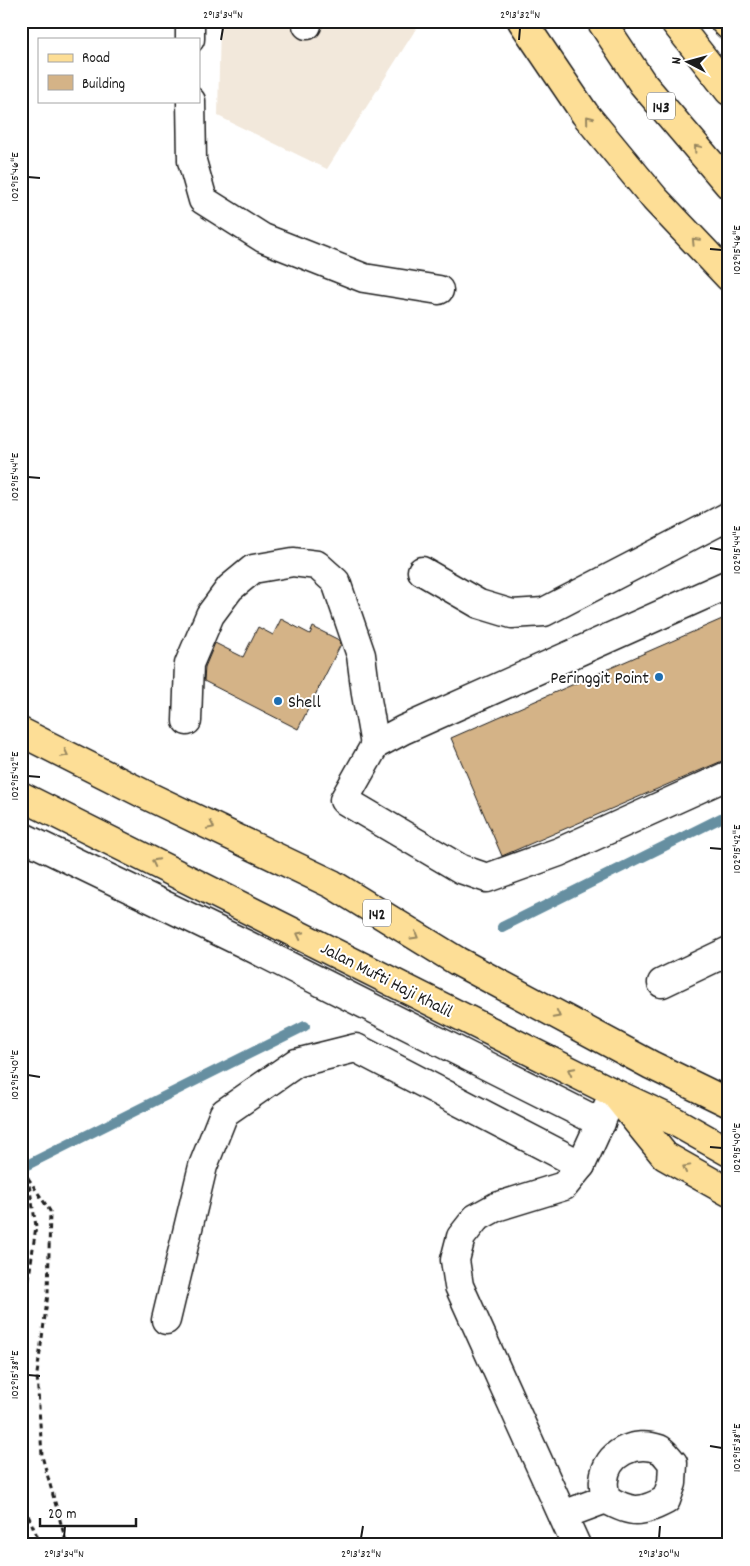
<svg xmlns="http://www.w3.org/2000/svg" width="750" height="1566" viewBox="0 0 750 1566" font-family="Dekko,sans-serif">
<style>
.built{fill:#f2e8db}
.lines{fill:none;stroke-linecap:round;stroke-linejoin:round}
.stream{stroke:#668fa1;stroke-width:10}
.building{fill:#d4b387;stroke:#1c1c1c}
.minor-casing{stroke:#1c1c1c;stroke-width:31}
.major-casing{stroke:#1c1c1c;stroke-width:31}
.highway-casing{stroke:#1c1c1c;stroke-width:31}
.path{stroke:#1c1c1c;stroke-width:3;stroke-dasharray:5 4;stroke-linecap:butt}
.minor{stroke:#fff;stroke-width:28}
.major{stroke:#fdde96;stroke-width:28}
.highway{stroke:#fdde96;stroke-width:28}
.oneway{stroke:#98875f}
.ticks{fill:none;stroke:#1c1c1c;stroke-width:2}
.poi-dot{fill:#1f6fb2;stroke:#fff;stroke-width:2}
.labels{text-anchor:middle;stroke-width:4;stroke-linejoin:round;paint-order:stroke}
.shield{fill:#fff;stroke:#606060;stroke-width:1}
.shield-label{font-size:16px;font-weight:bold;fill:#1c1c1c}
.poi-label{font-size:18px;fill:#1c1c1c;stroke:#fff;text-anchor:end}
.street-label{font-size:18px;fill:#1c1c1c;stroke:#fff}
.neatline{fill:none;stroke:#1c1c1c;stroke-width:2}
.ticks-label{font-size:12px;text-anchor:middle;fill:#1c1c1c}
</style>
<rect width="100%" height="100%" fill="#fff"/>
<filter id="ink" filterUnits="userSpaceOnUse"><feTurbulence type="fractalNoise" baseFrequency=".02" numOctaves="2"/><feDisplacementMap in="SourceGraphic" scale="10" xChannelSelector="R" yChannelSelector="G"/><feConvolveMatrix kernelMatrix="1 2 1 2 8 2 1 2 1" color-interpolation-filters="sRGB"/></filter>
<g filter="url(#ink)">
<!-- built -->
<polygon class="built" points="220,21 421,21 327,169 218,116"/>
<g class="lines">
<!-- stream -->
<g class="stream">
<polyline points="502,927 729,814"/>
<polyline points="21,1168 305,1026"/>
</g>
</g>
<!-- building -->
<g class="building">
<polygon points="729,616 729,758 502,856 451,738"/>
<polygon points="281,619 310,634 313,627 339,640 341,644 298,729 204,681 205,667 215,643 243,657 258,627 273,635"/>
</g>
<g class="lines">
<defs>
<g id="minor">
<polyline points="190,21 190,39"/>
<polyline points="307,21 307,25"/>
<polyline points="191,101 192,161 203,200 263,238 364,278 439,290"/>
<polyline points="422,571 479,604 512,614 544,612 729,516"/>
<polyline points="729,584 403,730 375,745 344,800 461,869 487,878 559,852 729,775"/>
<polyline points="187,721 189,664 210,615 230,588 253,569 293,562 317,565 336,582 361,655 366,694 375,745"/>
<polyline points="21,836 245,944 601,1123"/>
<polyline points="662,983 729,951"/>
<polyline points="166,1320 203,1166 224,1113 296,1063 356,1048 581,1165"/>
<path d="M563 1515 606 1499C632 1514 641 1513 666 1500L672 1483 673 1463C669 1459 664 1451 659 1449 635 1440 606 1453 604 1480 603 1486 605 1493 606 1499"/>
<polyline points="576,1545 459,1286 455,1260 461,1237 476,1218 496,1207 564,1186 581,1165 608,1106"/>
</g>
<g id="major">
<polyline points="522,21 585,114 655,199 729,277"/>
<polyline points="21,732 146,795 332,884 457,961 651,1065 729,1103"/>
<polyline points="21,796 614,1093 674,1121 729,1152"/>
<polyline points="618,1098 665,1156 729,1192"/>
</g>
<g id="highway">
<polyline points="601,21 643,84 729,185"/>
<polyline points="674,21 729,91"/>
<polyline points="724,21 729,26"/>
</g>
</defs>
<!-- minor casing -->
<use href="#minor" class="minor-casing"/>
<!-- major casing -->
<use href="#major" class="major-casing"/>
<!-- highway casing -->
<use href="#highway" class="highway-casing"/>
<!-- path -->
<g class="path">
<polyline points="21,1151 24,1155 36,1226 21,1336"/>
<polyline points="28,1178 50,1211 48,1294 37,1374 42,1456 67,1545"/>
<polyline points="21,1499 41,1545"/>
</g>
<!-- minor -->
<use href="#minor" class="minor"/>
<!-- major -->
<use href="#major" class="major"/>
<!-- highway -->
<use href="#highway" class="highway"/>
</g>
<!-- one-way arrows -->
<defs><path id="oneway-chevron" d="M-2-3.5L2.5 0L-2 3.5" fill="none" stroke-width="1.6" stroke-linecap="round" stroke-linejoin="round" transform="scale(1.25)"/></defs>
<g class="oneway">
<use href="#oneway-chevron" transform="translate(589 119) rotate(-129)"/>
<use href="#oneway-chevron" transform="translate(697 148) rotate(-131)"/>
<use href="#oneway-chevron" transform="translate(695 241) rotate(-134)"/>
<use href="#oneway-chevron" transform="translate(65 754) rotate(27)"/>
<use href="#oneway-chevron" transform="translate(211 826) rotate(26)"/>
<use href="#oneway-chevron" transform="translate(155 862) rotate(-153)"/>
<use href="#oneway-chevron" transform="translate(300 935) rotate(-153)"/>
<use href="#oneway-chevron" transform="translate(415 936) rotate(31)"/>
<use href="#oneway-chevron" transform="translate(557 1015) rotate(28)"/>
<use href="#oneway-chevron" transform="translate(571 1071) rotate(-153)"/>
<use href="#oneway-chevron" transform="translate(686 1168) rotate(-151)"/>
</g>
</g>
<!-- ticks -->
<path class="ticks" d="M221 40 223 28M519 40 520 28M28 177 40 178M710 249 722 250M28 477 40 478M710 548 722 550M28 776 40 777M710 848 722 849M28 1075 40 1077M710 1147 722 1148M28 1375 40 1376M710 1446 722 1448M64 1538 65 1526M361 1538 363 1526M659 1538 660 1526"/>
<!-- markers -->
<g class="poi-dot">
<circle cx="659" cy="677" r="5"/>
<circle cx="278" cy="701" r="5"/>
</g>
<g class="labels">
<!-- shield labels -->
<g class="shield">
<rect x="647" y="92.5" width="28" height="27" rx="4"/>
<rect x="363" y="899.5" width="28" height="27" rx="4"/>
</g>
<g class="shield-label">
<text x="661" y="112">143</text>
<text x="377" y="919">142</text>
</g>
<!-- poi labels -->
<g class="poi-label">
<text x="649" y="683">Peringgit Point</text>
<text x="288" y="707" text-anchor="start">Shell</text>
</g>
<!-- street labels -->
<g class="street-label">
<text transform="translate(387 979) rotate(27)" y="6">Jalan Mufti Haji Khalil</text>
</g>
</g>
<!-- margin -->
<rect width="750" height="1566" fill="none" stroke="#fff" stroke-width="55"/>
<!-- legend -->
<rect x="38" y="38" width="162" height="65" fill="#ffffff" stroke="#a4a4a4"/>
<rect x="48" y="54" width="25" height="8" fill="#fdde96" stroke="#a4a4a4"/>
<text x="82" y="62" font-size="15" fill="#1c1c1c">Road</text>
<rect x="48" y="75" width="25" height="15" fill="#d4b387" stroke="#a4a4a4"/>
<text x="82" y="88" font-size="15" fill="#1c1c1c">Building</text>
<!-- north arrow -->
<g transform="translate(688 62) rotate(276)" stroke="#ffffff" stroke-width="4" paint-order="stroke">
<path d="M0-4L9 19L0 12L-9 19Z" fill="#1c1c1c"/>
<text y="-8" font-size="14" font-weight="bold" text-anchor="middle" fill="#1c1c1c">N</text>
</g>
<!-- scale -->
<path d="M40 1518v8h96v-8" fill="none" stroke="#1c1c1c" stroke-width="2.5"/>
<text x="48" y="1518" font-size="15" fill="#1c1c1c" stroke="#ffffff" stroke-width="4" paint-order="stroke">20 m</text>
<rect x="28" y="28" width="694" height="1510" class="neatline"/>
<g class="ticks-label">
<text x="223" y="18">2°13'34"N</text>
<text x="520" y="18">2°13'32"N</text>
<text transform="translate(14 177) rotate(-90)" y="4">102°15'46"E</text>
<text transform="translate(736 250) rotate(-90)" y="4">102°15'46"E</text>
<text transform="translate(14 477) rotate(-90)" y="4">102°15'44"E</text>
<text transform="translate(736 550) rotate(-90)" y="4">102°15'44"E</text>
<text transform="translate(14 776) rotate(-90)" y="4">102°15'42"E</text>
<text transform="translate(736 849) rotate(-90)" y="4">102°15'42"E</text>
<text transform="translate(14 1075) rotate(-90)" y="4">102°15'40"E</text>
<text transform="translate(736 1148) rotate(-90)" y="4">102°15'40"E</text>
<text transform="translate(14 1375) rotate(-90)" y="4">102°15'38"E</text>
<text transform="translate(736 1448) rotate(-90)" y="4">102°15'38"E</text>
<text x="64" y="1557">2°13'34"N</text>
<text x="361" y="1557">2°13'32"N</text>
<text x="659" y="1557">2°13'30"N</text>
</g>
</svg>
